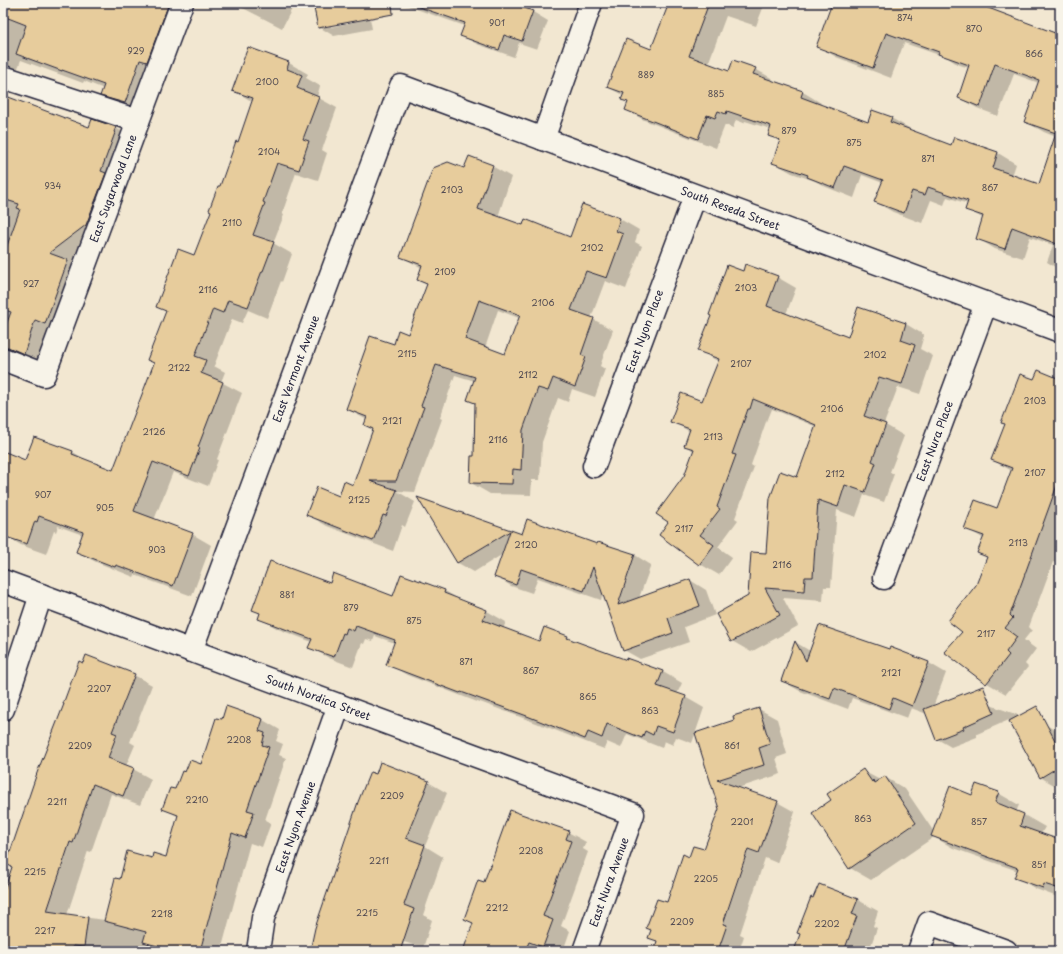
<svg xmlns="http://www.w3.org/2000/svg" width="1063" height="954" viewBox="0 0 1063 954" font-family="'Playpen Sans',sans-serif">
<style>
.shadow{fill:#0003;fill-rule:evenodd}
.building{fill:#e7cc9c;stroke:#22223b;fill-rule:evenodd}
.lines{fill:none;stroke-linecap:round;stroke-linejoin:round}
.minor-casing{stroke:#22223b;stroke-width:25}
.tertiary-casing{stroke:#22223b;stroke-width:25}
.minor{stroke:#f7f3e8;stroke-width:22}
.tertiary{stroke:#f7f3e8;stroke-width:22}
.labels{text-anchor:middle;stroke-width:3;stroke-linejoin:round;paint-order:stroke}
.number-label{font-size:9px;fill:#534c53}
.street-label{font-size:11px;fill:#22223b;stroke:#f7f3e8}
</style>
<rect width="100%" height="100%" fill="#f2e7d1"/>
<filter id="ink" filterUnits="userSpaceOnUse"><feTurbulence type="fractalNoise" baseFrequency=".025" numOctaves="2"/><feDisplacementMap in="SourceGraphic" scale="8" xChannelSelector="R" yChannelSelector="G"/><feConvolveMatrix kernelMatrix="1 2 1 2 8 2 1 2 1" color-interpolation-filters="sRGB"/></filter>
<g filter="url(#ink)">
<!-- shadow -->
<g class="shadow">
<polygon points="3,3 195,3 168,73 162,71 146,115 123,107 102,95 104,89 84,81 83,83 21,60 7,97 89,128 116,128 137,140 122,183 127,186 108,237 72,263 88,273 45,365 3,354"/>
<polygon points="243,3 295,3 282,28 241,7"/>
<path d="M314 3H383L370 18 372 29 334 36 319 27ZM363 18V20L331 27V25Z"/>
<polygon points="399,3 516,3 515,6 533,12 548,21 537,49 519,43 514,57 477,44 462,36 465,26"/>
<polygon points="677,3 765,3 756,26 726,16 708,64 730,73 755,69 773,79 772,81 803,92 821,103 820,105 869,123 891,118 909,128 909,130 951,146 954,139 998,153 1016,164 1012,176 1039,185 1056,137 1044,132 1026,122 1039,83 1014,74 998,116 977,108 959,98 969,68 957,64 948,58 904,43 891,78 836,57 818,46 831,8 817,3 972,3 1060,36 1060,270 1047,262 1053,245 1030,237 1023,258 995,249 977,238 984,219 966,209 968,204 947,197 944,205 931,200 922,223 893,212 875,202 883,183 862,175 854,198 826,187 815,181 792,173 774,163 781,142 769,135 771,129 745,121 744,123 736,120 733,128 725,125 716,148 644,120 626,110 628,103 623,99 624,96 608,87 651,50"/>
<polygon points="249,48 289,63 308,74 306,78 320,86 317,97 337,108 322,150 327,153 318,180 296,173 282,214 284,215 273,243 292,254 282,282 281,281 267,318 248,310 242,323 232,319 214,366 225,372 221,382 242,393 217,459 218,460 208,486 173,472 154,520 192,534 211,545 192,596 135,575 134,577 96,562 77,552 83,535 58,526 56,532 54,531 46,554 21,545 3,535 3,452 26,461 34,438 73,452 91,463 113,471 155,363 167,312 157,306 195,257 220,188 239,143 253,102 233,90"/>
<path d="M492 166 511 177 498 217 524 226 571 238 583 205 620 219 639 230 635 242 642 246 626 289 605 281 591 318 613 330 600 366 605 369 595 397 572 389 568 402 558 398 542 442 540 480H532L531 495 490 494 471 483 475 457 476 404 468 400 475 381 455 375 440 418 442 419 415 492 397 491 415 502 405 527 402 525 393 551 327 526 308 515 339 497 354 486 374 430 365 425 367 420 347 409 394 345 409 335 427 285 418 280 422 268 401 257 465 169ZM498 310 519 318 506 355 485 348Z"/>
<polygon points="743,272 777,277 796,288 786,314 848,338 858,308 906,324 924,335 920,349 933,356 920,394 898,387 884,424 904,436 890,472 894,474 884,502 864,495 856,517 837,510 831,587 824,587 823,601 783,598 798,626 751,652 732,641 749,597 798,478 817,427 772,409 768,419 767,419 751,465 754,467 735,518 738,520 718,547 732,557 719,575 700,564 660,535 670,522 694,451 685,446 690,432 672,421 703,402 719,362 699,350"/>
<polygon points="1035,380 1060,380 1060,564 1053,562 1029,627 1032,630 1024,640 1036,649 1025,664 1028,667 1006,694 987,683 964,632 977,586 988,558 979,553 984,539 966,528 998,509 1012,471 992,460"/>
<polygon points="420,499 522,535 598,545 598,543 635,555 651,565 639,598 690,580 706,590 715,615 684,627 689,642 640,659 624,650 603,592 601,600 538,578 532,593 511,586 495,576 503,554 474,572 458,563"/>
<polygon points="402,576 445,591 462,601 487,611 506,622 503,629 539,642 544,628 568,637 581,644 628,662 627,659 663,672 682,683 677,694 685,697 704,708 692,743 676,737 673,745 664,741 662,748 627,734 621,748 607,742 604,749 547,727 480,702 480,703 407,675 388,664 395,643 375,636 373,641 366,639 364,644 362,643 353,667 329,658 310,647 312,642 278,629 259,618 261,614 254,610 330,584 394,597"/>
<polygon points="795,642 810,651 890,651 891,649 929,663 946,673 933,707 962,695 1046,725 1060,733 1060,782 1054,785 1040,777 1009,720 977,734 977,737 951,747 937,739 927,714 911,708 907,718 852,698 848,709 800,691 782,681"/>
<polygon points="134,675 152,685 130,742 135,745 126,766 133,769 151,779 140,805 111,794 91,852 88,851 67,915 105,920 120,880 153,859 166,858 179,817 163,808 176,791 185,774 201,765 222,720 263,720 280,730 276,741 283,744 279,755 286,758 265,820 271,823 262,847 250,843 221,951 3,951 3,899"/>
<polygon points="1060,676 1060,696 1059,695"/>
<polygon points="759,709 777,719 787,754 776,758 781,774 738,788 777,802 795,812 777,863 765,858 740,934 744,936 739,951 655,951 658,942 650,938 652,930 667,904 690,858 705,851 720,809 696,733 735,721"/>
<polygon points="863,771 880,780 885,777 905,789 934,832 972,796 998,793 1019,805 1016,812 1024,815 1045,827 1041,834 1060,841 1060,898 1036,889 1016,877 1018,871 953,848 934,837 871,880 850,868 832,801"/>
<polygon points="376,775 428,782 447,793 425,846 443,857 423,915 432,920 423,948 404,942 402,951 311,951"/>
<polygon points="568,832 586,842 583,849 588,852 561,926 570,931 563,951 464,951 474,924 465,919 484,884"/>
<polygon points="858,900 878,911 873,926 877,928 869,951 795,951"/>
</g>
<!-- building -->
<g class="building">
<polygon points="3,3 169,3 147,62 140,60 125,103 100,96 104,85 62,70 62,71 16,54 26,25 3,16"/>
<polygon points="313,3 392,3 393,14 318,28"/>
<polygon points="417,3 510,3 533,11 522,41 504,35 499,50 460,36 465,23 416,6"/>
<polygon points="669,3 709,3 689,56 729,71 733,60 756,68 753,74 803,91 801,97 868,122 872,110 892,117 890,122 951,145 954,137 998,152 993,168 1039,184 1056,133 1024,122 1039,80 995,64 980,107 958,98 969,65 938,54 939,52 886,33 873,68 816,47 832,3 975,3 1055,33 1057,30 1060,30 1060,245 1012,227 1005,249 976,239 983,216 965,210 968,201 928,187 925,195 912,191 904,213 874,202 883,180 844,166 835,188 807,177 808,175 772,163 780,140 768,136 771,126 727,111 726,114 718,111 715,118 707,115 698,139 625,110 628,102 621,100 624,93 607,87 626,39 651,49"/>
<polygon points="248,47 289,62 287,69 302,75 297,88 319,97 303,139 309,141 299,170 277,163 263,202 265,203 253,235 274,242 263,271 262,271 248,307 228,300 223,313 213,309 195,356 206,360 201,373 223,382 198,447 200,448 189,476 153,462 134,511 193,533 173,586 116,565 115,567 76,552 83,532 39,516 37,522 35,521 27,544 3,536 3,451 25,460 34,437 73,451 72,454 113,470 154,363 147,360 166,311 156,307 178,249 194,255 211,211 209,210 218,186 220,186 236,141 238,142 253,98 232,91"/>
<polygon points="3,95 89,127 92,119 116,127 114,132 115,133 101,171 106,173 86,225 49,253 68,260 45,324 35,320 24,354 8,347 3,347 3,333 11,312 3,309 3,257 20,209 17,208 19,204 3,199"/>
<path d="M469 156 493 165 478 209 523 225 525 219 570 237 582 204 620 218 616 231 623 234 607 278 586 271 571 310 594 318 581 355 586 357 575 387 553 378 548 391 538 388 523 430 521 470 513 469 512 484 470 483 471 456H474L475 403 467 400 475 377 436 365 421 406 424 407 396 481H370L397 490 386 516 383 515 373 541 306 515 317 487 339 496 344 481 353 485 373 429 364 425 367 417 346 409 362 365 360 364 370 336 394 344 398 330 408 334 427 284 417 280 422 265 400 257 433 168 448 162 464 168ZM479 300 520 315 505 354 465 339Z"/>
<polygon points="745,264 778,276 767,306 848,337 858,307 906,323 901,340 915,345 902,384 879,377 864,416 886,424 872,461 876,463 865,492 845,485 838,507 818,500 813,577 805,577 804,591 765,588 780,615 731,642 716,614 748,596 751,552 766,553 770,498 780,471 797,477 816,425 753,399 750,409 748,409 732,454 736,455 717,507 720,509 700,535 714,545 699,565 659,535 668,522 656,514 684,476 694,449 684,446 690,429 670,422 681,393 702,401 719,359 697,351 711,316 709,315 727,265 743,271"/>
<polygon points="1038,370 1060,379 1060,477 1010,615 1013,618 1005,628 1017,637 1006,652 1009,655 986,684 944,652 962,632 948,621 976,585 987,557 977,553 984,536 964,529 975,500 997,508 1012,468 991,460 1005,424 1001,423 1020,374 1034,379"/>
<polygon points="417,497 522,534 527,519 597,544 598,542 635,554 618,605 690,579 700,606 668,618 673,633 623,651 593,567 584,591 521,569 516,585 494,577 510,531 457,563"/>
<polygon points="270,561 330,583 333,573 393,596 401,574 445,590 444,593 487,610 483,620 539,641 544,627 568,636 567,638 627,660 626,658 663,671 657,686 686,696 673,732 656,726 653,735 645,731 642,738 607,724 602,738 588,732 585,739 527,716 461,692 460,693 386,665 395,640 356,626 354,631 347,628 345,634 343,633 334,657 308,648 312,639 258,619 260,613 252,610"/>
<polygon points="819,625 889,649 890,647 929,662 912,706 893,698 889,709 834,688 830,699 781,681 795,641 806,661"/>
<polygon points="86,655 135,674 112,732 117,734 108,758 134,768 123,796 93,784 73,843 70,842 47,911 88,917 84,947 73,946 72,951 3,951 3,894 12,867 6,864 37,773 64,704 63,704 79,661 83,663"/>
<polygon points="983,686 994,713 963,727 964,729 936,740 924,709"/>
<polygon points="226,706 263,719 259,731 265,733 262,745 269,747 247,810 254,812 245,838 232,833 200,951 176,951 143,942 146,932 104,921 115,878 120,879 127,851 152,858 153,853 166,857 178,815 162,809 170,788 175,789 182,771 185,772 190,760 201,764 216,718 222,719"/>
<polygon points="1037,706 1060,750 1060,766 1040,778 1009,721"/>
<polygon points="759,708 770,744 759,748 764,765 717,780 778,801 759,853 748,849 723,924 727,925 718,951 654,951 657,941 648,938 651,930 646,928 657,899 667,902 683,854 689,857 693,846 704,849 719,809 695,733 734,720 733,716"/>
<polygon points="380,762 429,781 406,838 425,845 404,905 414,909 400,951 310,951 315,928 358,802 370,772 376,774"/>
<polygon points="863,769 872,782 873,780 874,783 885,776 916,823 849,869 812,813 831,800 827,794"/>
<polygon points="976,784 999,792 995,802 1024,814 1020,826 1060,840 1060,889 1044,884 1043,888 1014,878 1018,868 931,836 950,786 972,795"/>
<polygon points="510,810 569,831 566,839 571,841 543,916 553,920 543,947 529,942 525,951 463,951 473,923 464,919 478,880 484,882"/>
<polygon points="819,884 858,899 852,914 857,916 844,951 794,951 800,934 797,933 811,897 813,898"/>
</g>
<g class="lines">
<defs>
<g id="minor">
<polyline points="3,77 138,121"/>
<path id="s1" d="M3 359 44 375 182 3"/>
<path id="s2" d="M594 466 695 196"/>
<path id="s3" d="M884 578 986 303"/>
<path id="s4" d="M3 581 633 814 584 951"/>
<path id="s5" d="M191 651 401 86 1060 331"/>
<polyline points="3,709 41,595"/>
<path id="s6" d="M258 951 263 918 339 705"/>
<polyline points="919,951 929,923 1006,951"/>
</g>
<polyline id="tertiary" points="543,139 591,3"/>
</defs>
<!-- minor casing -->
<use href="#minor" class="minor-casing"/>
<!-- tertiary casing -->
<use href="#tertiary" class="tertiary-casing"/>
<!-- minor -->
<use href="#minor" class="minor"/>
<!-- tertiary -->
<use href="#tertiary" class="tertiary"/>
</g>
</g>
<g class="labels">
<!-- number labels -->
<g class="number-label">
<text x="905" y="21">874</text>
<text x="497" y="26">901</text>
<text x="974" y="32">870</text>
<text x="136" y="54">929</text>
<text x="1034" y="57">866</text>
<text x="646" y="78">889</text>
<text x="267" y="85">2100</text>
<text x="716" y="97">885</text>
<text x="789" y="134">879</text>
<text x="854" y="146">875</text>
<text x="269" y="155">2104</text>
<text x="928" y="162">871</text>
<text x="53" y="189">934</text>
<text x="990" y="191">867</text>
<text x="452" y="193">2103</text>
<text x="232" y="226">2110</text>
<text x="592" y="251">2102</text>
<text x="445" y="275">2109</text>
<text x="31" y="287">927</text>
<text x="746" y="291">2103</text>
<text x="208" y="293">2116</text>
<text x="543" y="306">2106</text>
<text x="407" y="357">2115</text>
<text x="875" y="358">2102</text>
<text x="741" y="367">2107</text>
<text x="179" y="371">2122</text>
<text x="528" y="378">2112</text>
<text x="1035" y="404">2103</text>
<text x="832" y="412">2106</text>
<text x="392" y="424">2121</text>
<text x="154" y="435">2126</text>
<text x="713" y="440">2113</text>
<text x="498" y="443">2116</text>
<text x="1035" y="476">2107</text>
<text x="835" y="477">2112</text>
<text x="43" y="498">907</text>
<text x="359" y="503">2125</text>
<text x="105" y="511">905</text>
<text x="684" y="532">2117</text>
<text x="1018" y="546">2113</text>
<text x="526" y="548">2120</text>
<text x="157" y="553">903</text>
<text x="782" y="568">2116</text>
<text x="287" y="598">881</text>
<text x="351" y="611">879</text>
<text x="414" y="624">875</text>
<text x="986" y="637">2117</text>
<text x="466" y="665">871</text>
<text x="531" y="674">867</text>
<text x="891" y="676">2121</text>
<text x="99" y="692">2207</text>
<text x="588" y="700">865</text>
<text x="650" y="714">863</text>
<text x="239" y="743">2208</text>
<text x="80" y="749">2209</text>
<text x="732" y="749">861</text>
<text x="392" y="799">2209</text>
<text x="197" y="803">2210</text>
<text x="57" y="805">2211</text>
<text x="863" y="822">863</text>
<text x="742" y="825">2201</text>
<text x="979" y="825">857</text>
<text x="531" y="854">2208</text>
<text x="379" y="864">2211</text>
<text x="1039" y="868">851</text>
<text x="35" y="875">2215</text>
<text x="706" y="882">2205</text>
<text x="497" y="911">2212</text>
<text x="367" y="916">2215</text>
<text x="162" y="917">2218</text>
<text x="682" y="925">2209</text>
<text x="827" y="927">2202</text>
<text x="45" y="934">2217</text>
</g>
<!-- street labels -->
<g class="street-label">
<text dy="4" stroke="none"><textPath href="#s1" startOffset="243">East Sugarwood Lane</textPath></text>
<text dy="4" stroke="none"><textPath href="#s5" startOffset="954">South Reseda Street</textPath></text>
<text dy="4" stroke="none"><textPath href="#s2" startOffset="144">East Nyon Place</textPath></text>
<text dy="4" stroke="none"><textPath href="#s5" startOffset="301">East Vermont Avenue</textPath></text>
<text dy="4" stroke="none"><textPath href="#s3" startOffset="146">East Nura Place</textPath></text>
<text dy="4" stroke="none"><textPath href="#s4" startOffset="336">South Nordica Street</textPath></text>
<text dy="4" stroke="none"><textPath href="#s6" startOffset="130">East Nyon Avenue</textPath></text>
<text transform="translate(609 882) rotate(-70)" y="4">East Nura Avenue</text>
</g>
</g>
<!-- margin -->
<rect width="1063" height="954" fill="none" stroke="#f7f3e8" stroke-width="16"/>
<rect x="8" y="8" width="1047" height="938" fill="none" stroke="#22223b" stroke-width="1.5" filter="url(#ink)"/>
</svg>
